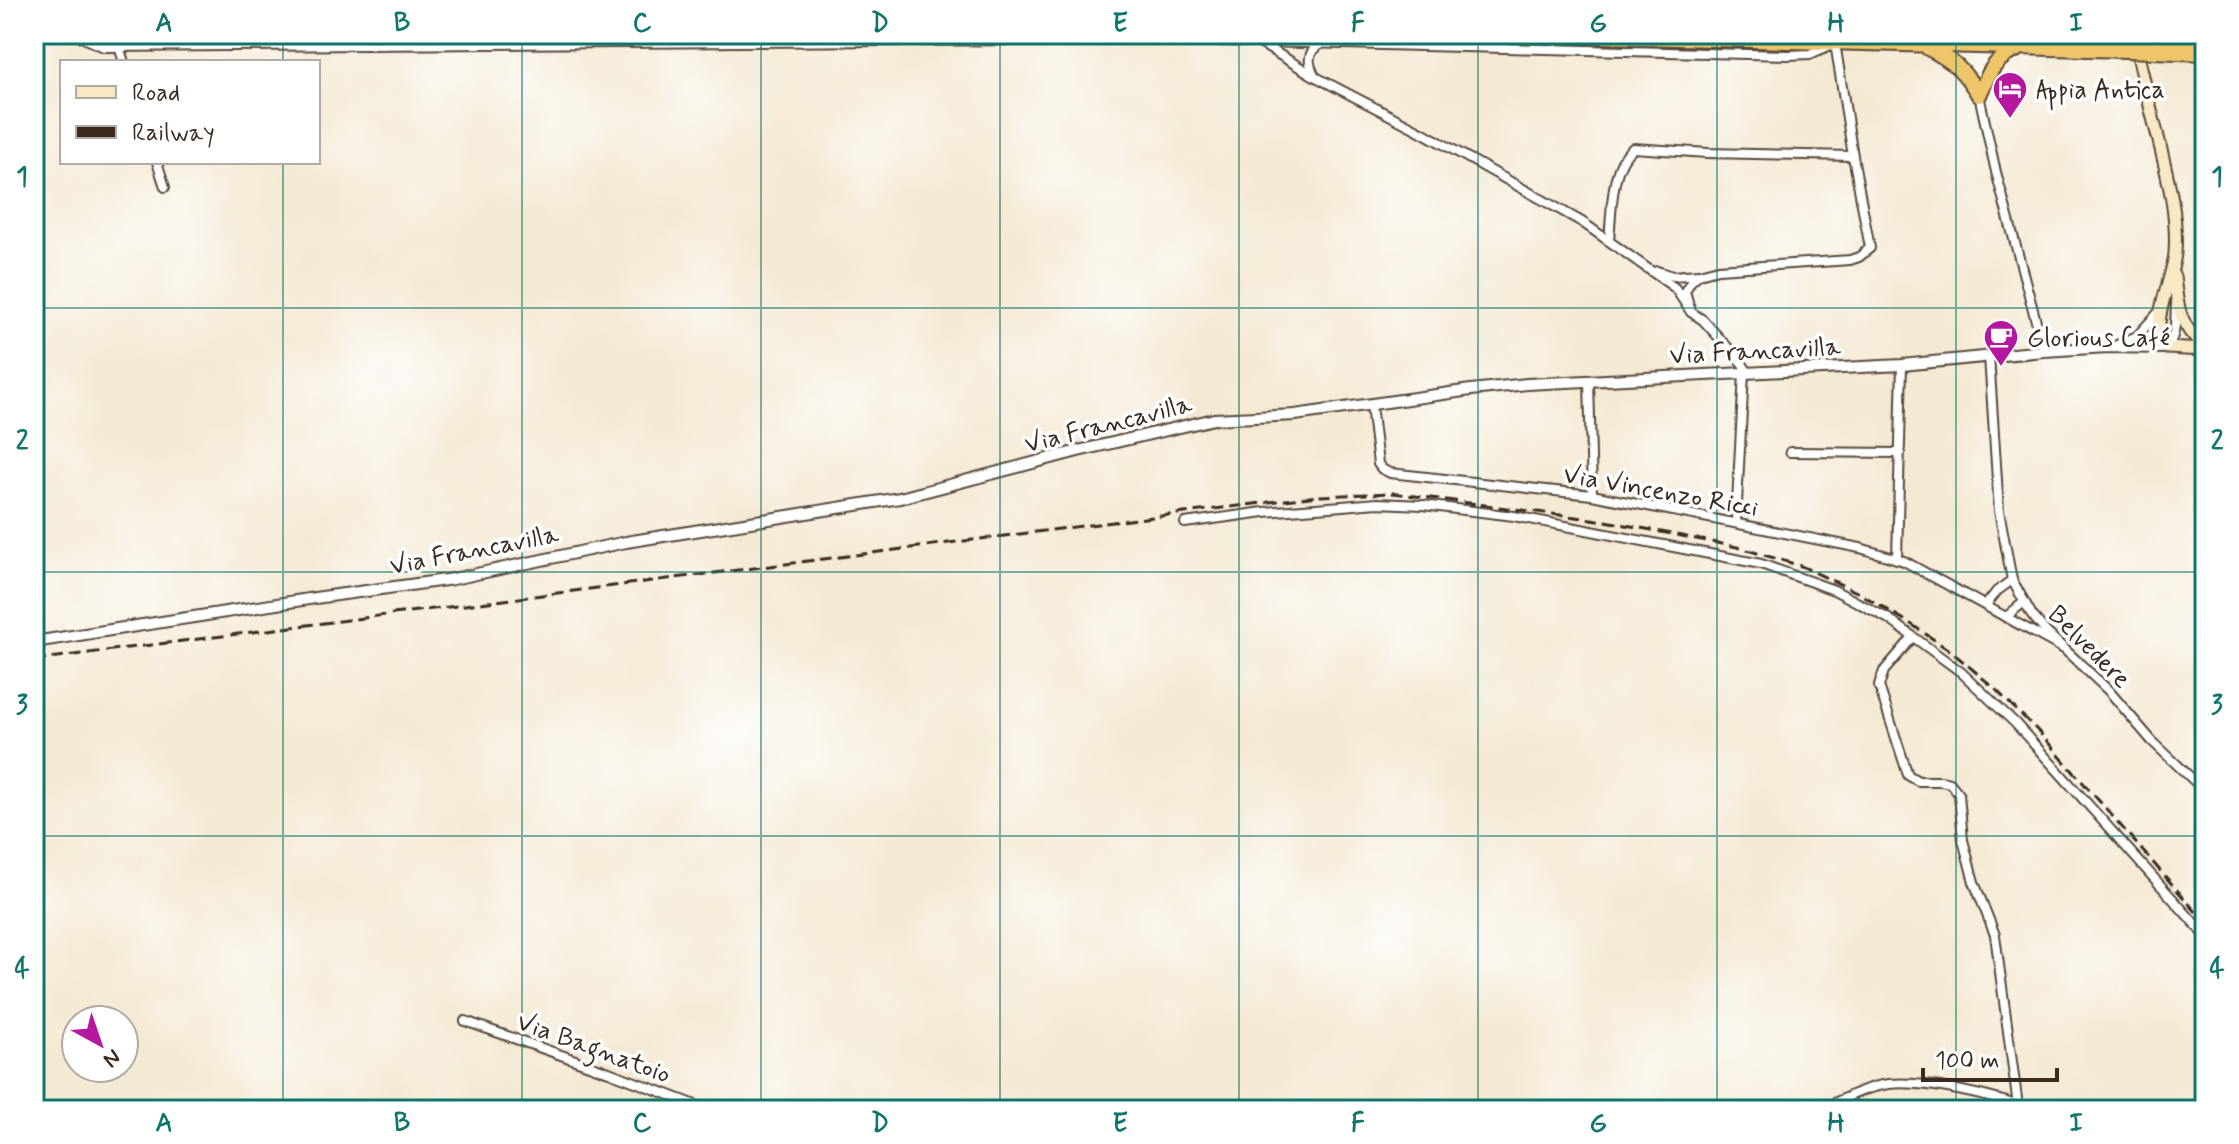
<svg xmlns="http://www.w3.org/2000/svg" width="2239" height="1144" viewBox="0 0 2239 1144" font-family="Mynerve,sans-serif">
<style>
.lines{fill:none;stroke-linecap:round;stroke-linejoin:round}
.minor-casing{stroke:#574739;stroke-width:12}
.tertiary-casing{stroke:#574739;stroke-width:14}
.secondary-casing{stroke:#574739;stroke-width:15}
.trunk-casing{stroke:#574739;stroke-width:18}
.minor{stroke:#fff;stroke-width:8}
.tertiary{stroke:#fff;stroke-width:10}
.secondary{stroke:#f8e8c3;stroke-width:11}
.trunk{stroke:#eec569;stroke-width:14}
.rail{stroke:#3b2a1e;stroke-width:3;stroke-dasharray:12 6;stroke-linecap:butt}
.trunk-bridge-casing{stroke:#574739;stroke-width:18;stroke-linecap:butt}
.trunk-bridge{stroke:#eec569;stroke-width:14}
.grid{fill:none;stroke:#0f766e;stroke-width:2;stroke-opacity:0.55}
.labels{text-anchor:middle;stroke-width:7;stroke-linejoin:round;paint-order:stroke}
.poi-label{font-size:26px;fill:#3b2a1e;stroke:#fff;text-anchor:start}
.street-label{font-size:26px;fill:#3b2a1e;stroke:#fff}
.neatline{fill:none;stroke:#0f766e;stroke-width:3}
.grid-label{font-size:26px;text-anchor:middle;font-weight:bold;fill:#0f766e}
</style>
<rect width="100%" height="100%" fill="#fff"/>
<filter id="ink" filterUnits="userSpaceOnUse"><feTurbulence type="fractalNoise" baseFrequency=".0125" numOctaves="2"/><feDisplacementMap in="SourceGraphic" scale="16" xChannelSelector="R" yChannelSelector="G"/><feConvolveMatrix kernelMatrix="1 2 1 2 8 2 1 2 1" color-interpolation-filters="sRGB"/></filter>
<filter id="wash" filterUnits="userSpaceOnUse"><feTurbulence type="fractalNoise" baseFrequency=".006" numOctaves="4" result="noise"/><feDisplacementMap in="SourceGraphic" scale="32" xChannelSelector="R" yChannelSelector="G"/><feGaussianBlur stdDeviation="1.8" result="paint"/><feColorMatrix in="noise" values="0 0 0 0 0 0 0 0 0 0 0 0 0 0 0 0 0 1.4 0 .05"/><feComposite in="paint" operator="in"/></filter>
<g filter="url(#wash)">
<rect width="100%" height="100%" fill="#f4e9d3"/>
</g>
<g filter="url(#ink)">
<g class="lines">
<defs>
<g id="minor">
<polyline points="75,34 104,47 1142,39 1788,55 1810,54 1835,43 1853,156 1870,248 1859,257 1850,260 1718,269 1699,274 1691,281 1685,291 1691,312"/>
<polyline points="1260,43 1316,77 1420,131 1582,222 1675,288 1691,312 1703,320 1742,363 1748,373"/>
<polyline points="119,47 124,62"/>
<path d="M1315 76C1308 64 1306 52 1321 44"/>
<polyline points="1979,95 1996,172 2044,351"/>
<polyline points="157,162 165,187"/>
<path d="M1609 240C1612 213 1610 166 1633 148L1708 153 1853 156"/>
<polyline points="1657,271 1673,276 1698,274"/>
<polyline points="2117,345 2137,336 2159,312"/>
<path d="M2166 348C2177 336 2175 320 2176 304"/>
<polyline points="1989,356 1999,511 2012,580 2032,615 2046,632 2109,691 2152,741 2205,791"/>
<polyline points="1589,381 1592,495"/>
<polyline points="1371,405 1378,464 1382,469 1390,473 1592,495 1860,548 1904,561 2062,648"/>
<polyline points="1790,452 1900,453"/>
<polyline points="1736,522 1744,373"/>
<polyline points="1185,523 1264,512 1342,506 1377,503 1423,505 1514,516 1761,564 1834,590 1889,619 1961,672 2015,723 2205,935"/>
<polyline points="1897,559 1902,365"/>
<polyline points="1986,605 1997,591 2012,580"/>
<polyline points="2006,617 2024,602"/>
<polyline points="1913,637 1884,671 1879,686 1908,775 1918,781 1941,781 1950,783 1959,794 1963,840 1974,882 1995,935 2018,1106"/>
<polyline points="465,1021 609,1072 709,1110"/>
<path d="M1819 1110C1842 1100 1864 1087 1889 1084 1927 1080 1995 1097 2031 1110"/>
</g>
<polyline id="tertiary" points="34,642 315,598 453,579 626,542 900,498 1078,451 1214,419 1295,415 1471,390 1527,384 1902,365 2044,351 2108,347 2166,348"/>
<g id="secondary">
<path d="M2136 46C2143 77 2150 107 2158 137 2167 175 2178 214 2175 253 2173 280 2147 326 2166 348L2205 350"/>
<path d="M2174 276C2177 306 2180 328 2205 347"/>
</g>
<g id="trunk">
<polyline points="1528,34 2127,50"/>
<polyline points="2005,34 2122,39"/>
<polyline points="2148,40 2205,40"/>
<path d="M1928 48C1954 61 1964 71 1979 95"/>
<polyline points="2153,51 2205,53"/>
<path d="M1979 95C1989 73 1994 58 2018 49"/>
</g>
</defs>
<!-- minor casing -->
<use href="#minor" class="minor-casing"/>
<!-- tertiary casing -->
<use href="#tertiary" class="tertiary-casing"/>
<!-- secondary casing -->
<use href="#secondary" class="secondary-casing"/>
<!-- trunk casing -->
<use href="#trunk" class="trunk-casing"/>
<!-- minor -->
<use href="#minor" class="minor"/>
<!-- tertiary -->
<use href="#tertiary" class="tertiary"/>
<!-- secondary -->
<use href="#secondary" class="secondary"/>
<!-- trunk -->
<use href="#trunk" class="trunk"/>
<!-- rail -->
<polyline class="rail" points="34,660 1317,496 1393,493 1606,521 1737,547 1801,566 1859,593 1908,622 1952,652 1992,686 2037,730 2205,922"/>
<defs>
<g id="trunk-bridge">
<polyline points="2122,39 2148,40"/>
<polyline points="2127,50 2153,51"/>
</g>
</defs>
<!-- trunk-bridge casing -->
<use href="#trunk-bridge" class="trunk-bridge-casing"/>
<!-- trunk-bridge -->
<use href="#trunk-bridge" class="trunk-bridge"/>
</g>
</g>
<!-- grid -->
<path class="grid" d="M283 34V62M522 34V1110M761 34V1110M1000 34V1110M1239 34V1110M1478 34V1110M1717 34V1110M1956 34V1110M283 162V1110M34 308H2205M34 572H2205M34 836H2205"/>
<!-- icons -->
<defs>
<symbol id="hotel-pin" viewBox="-11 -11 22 30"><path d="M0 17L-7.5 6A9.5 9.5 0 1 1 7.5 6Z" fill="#b5179e" stroke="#fff"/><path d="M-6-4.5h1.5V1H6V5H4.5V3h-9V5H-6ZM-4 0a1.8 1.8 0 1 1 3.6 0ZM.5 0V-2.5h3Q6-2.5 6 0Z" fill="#fff"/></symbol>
<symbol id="cafe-pin" viewBox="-11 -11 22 30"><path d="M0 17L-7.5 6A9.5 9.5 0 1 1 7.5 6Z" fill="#b5179e" stroke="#fff"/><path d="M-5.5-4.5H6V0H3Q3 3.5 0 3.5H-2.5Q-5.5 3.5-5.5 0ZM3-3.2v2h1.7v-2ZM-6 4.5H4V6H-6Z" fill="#fff"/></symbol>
</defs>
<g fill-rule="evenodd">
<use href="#hotel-pin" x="1990" y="69" width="40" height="54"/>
<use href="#cafe-pin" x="1981" y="317" width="40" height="54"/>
</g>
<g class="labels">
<!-- poi labels -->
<g class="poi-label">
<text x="2036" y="98">Appia Antica</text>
<text x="2027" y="346">Glorious Café</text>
</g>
<!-- street labels -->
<g class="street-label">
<text transform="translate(1755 350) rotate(-3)" y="9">Via Francavilla</text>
<text transform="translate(1108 423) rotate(-14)" y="9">Via Francavilla</text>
<text transform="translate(1661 490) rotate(10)" y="9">Via Vincenzo Ricci</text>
<text transform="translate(474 549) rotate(-11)" y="9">Via Francavilla</text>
<text transform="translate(2090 646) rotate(45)" y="9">Belvedere</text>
<text transform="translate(594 1047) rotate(20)" y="9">Via Bagnatoio</text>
</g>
</g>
<!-- margin -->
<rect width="2239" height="1144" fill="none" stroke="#fff" stroke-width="88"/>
<!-- legend -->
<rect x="60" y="60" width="260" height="104" fill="#ffffff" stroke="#b1aaa5" stroke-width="2"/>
<rect x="76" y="86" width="40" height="12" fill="#f8e8c3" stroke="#b1aaa5" stroke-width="2"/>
<text x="132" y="100" font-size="24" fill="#3b2a1e">Road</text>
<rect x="76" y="126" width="40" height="12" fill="#3b2a1e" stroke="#b1aaa5" stroke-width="2"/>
<text x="132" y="140" font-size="24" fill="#3b2a1e">Railway</text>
<!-- north arrow -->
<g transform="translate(100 1044) rotate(140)"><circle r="38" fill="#ffffff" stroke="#b1aaa5" stroke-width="2"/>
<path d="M0-6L14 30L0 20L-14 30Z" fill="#b5179e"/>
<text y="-12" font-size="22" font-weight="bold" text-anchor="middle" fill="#3b2a1e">N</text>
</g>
<!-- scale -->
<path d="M1923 1068v12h134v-12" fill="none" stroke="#3b2a1e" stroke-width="4"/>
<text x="1935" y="1068" font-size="24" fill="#3b2a1e" stroke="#ffffff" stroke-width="6" paint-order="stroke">100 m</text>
<rect x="44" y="44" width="2151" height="1056" class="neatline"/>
<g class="grid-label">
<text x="164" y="31">A</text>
<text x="402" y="31">B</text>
<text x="642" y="31">C</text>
<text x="880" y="31">D</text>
<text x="1120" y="31">E</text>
<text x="1358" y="31">F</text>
<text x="1598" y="31">G</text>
<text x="1836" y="31">H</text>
<text x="2076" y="31">I</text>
<text x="22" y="185">1</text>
<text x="2217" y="185">1</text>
<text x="22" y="449">2</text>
<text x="2217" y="449">2</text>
<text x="22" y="713">3</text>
<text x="2217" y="713">3</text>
<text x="22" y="977">4</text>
<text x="2217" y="977">4</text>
<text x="164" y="1131">A</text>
<text x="402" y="1131">B</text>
<text x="642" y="1131">C</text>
<text x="880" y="1131">D</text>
<text x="1120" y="1131">E</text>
<text x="1358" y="1131">F</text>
<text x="1598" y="1131">G</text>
<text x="1836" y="1131">H</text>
<text x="2076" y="1131">I</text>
</g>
</svg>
